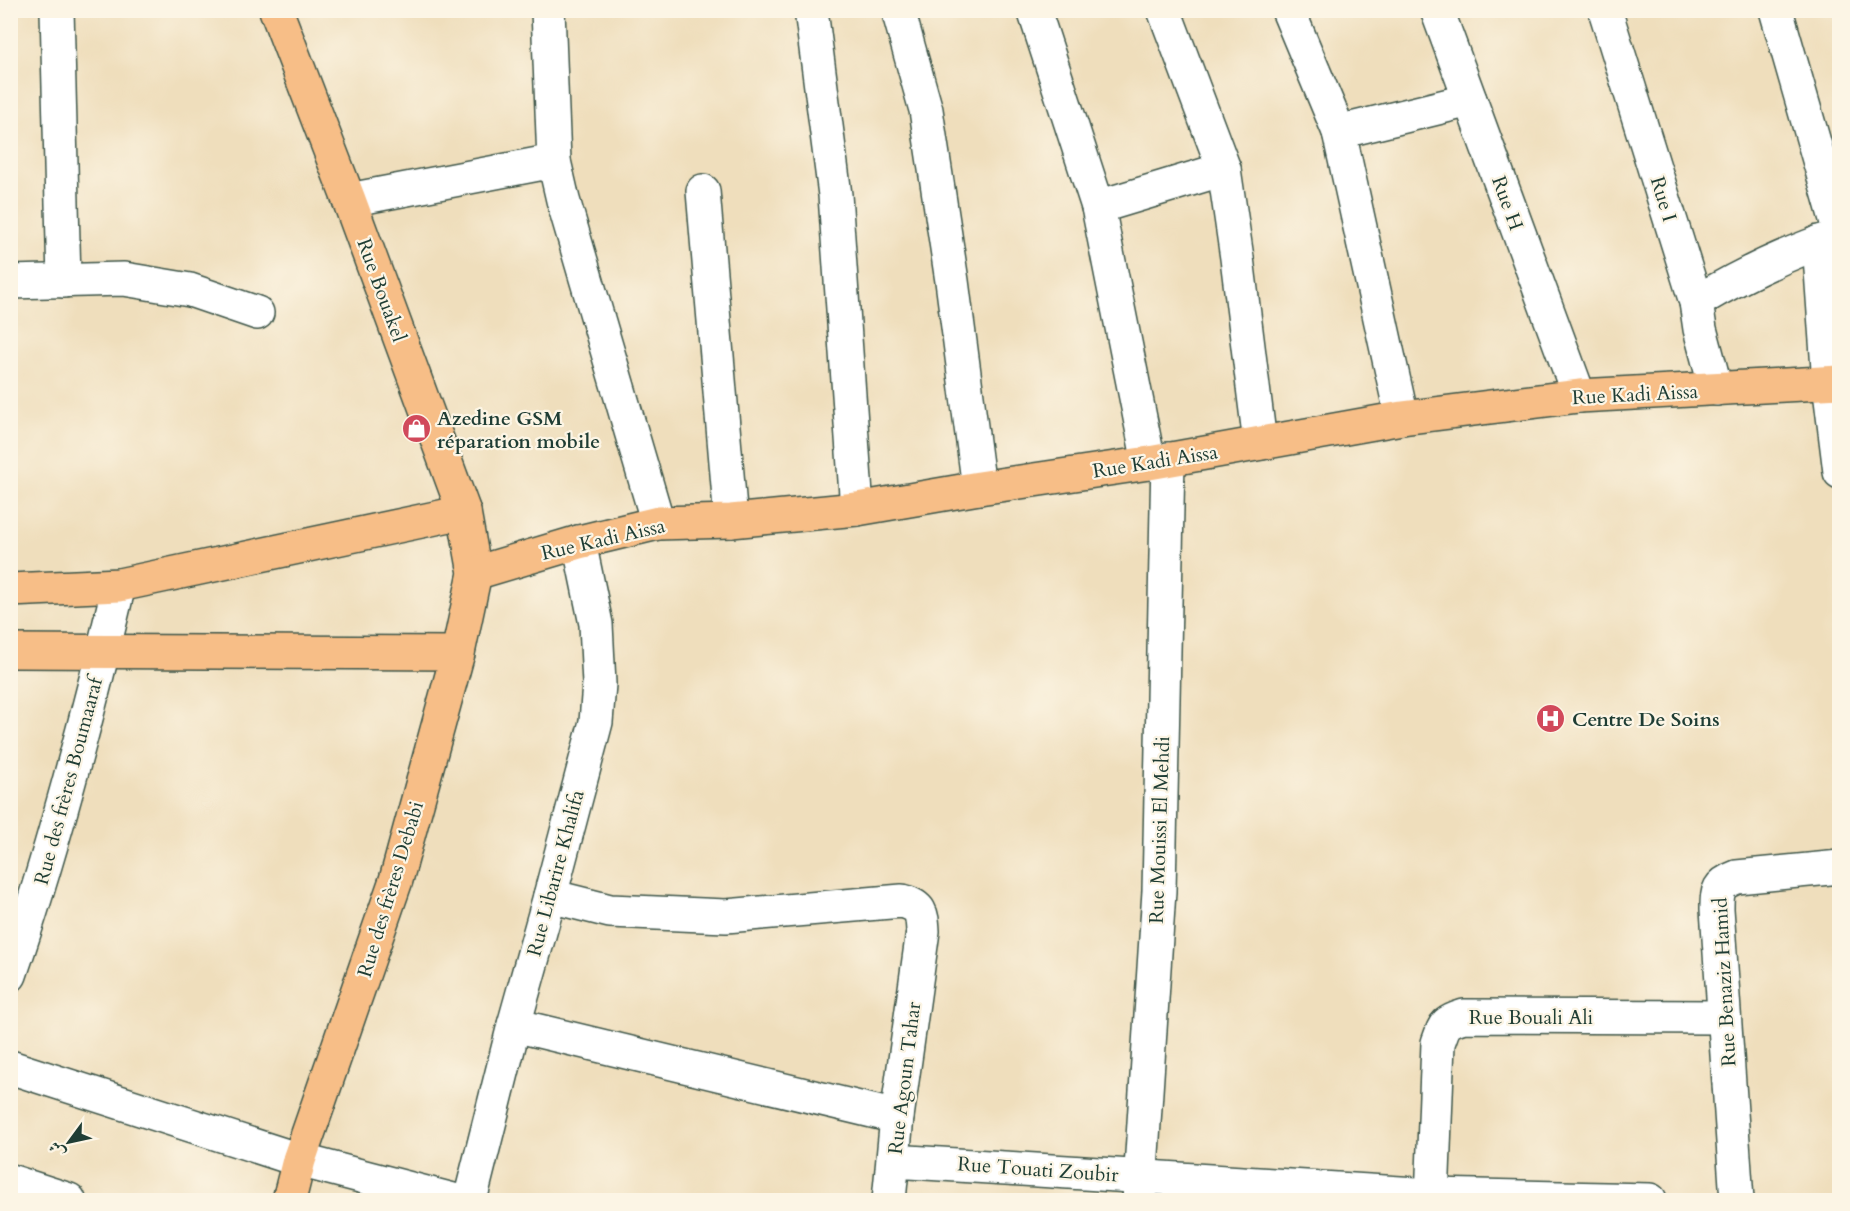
<svg xmlns="http://www.w3.org/2000/svg" width="1850" height="1211" viewBox="0 0 1850 1211" font-family="Cardo,Amiri,serif">
<style>
.lines{fill:none;stroke-linecap:round;stroke-linejoin:round}
.minor-casing{stroke:#3e5548;stroke-width:36}
.major-casing{stroke:#3e5548;stroke-width:36}
.minor{stroke:#fff;stroke-width:33}
.major{stroke:#f7be87;stroke-width:33}
.labels{text-anchor:middle;stroke-width:4.5;stroke-linejoin:round;paint-order:stroke}
.street-label{font-size:20px;fill:#1f3d34;stroke:#fcf5e5}
.poi-label{font-size:20px;font-weight:bold;fill:#1f3d34;stroke:#fcf5e5;text-anchor:start}
</style>
<rect width="100%" height="100%" fill="#fcf5e5"/>
<filter id="ink" filterUnits="userSpaceOnUse"><feTurbulence type="fractalNoise" baseFrequency=".0167" numOctaves="2"/><feDisplacementMap in="SourceGraphic" scale="12" xChannelSelector="R" yChannelSelector="G"/><feConvolveMatrix kernelMatrix="1 2 1 2 8 2 1 2 1" color-interpolation-filters="sRGB"/></filter>
<filter id="wash" filterUnits="userSpaceOnUse"><feTurbulence type="fractalNoise" baseFrequency=".008" numOctaves="4" result="noise"/><feDisplacementMap in="SourceGraphic" scale="24" xChannelSelector="R" yChannelSelector="G"/><feGaussianBlur stdDeviation="1.35" result="paint"/><feColorMatrix in="noise" values="0 0 0 0 0 0 0 0 0 0 0 0 0 0 0 0 0 1.4 0 .05"/><feComposite in="paint" operator="in"/></filter>
<g filter="url(#wash)">
<rect width="100%" height="100%" fill="#efdebc"/>
</g>
<g filter="url(#ink)">
<g class="lines">
<defs>
<g id="minor">
<polyline points="57,10 64,281"/>
<polyline points="548,10 554,161 563,200 658,523"/>
<polyline points="811,10 835,195 857,509"/>
<polyline points="898,10 926,110 952,281 979,488"/>
<polyline points="1034,10 1098,207 1149,463"/>
<polyline points="1164,10 1224,169 1237,258 1260,443"/>
<polyline points="1288,10 1339,132 1402,418"/>
<polyline points="1437,10 1579,396"/>
<polyline points="1605,10 1696,302 1700,329 1716,389"/>
<polyline points="1776,10 1840,233"/>
<polyline points="1339,132 1470,100"/>
<polyline points="703,191 731,521"/>
<polyline points="349,200 554,161"/>
<polyline points="1098,207 1224,169"/>
<polyline points="1819,242 1829,383 1840,472"/>
<polyline points="10,282 124,279 190,290 257,313"/>
<path d="M1696 302C1740 276 1789 252 1838 236"/>
<path d="M550 896 610 911 726 916 902 901C921 906 922 913 923 931L897 1117 889 1200"/>
<path d="M10 975C54 847 88 716 119 585"/>
<polyline points="514,1025 897,1117"/>
<polyline points="10,1067 299,1160 453,1200"/>
<polyline points="893,1161 1432,1195 1650,1200"/>
<polyline points="10,1181 69,1200"/>
<polyline points="470,1200 514,1025 550,896 596,722 599,684 596,624 579,542"/>
<polyline points="1139,1200 1159,891 1168,459"/>
<path d="M1432 1200 1438 1043C1445 1024 1444 1022 1464 1016L1724 1017"/>
<path d="M1737 1200 1717 909C1717 890 1718 884 1737 877L1840 867"/>
</g>
<g id="major">
<polyline points="276,10 349,200 464,512 475,573 458,653 396,880 299,1160 289,1200"/>
<polyline points="475,573 579,542 658,523 731,521 857,509 979,488 1149,463 1402,418 1579,396 1840,382"/>
<polyline points="10,590 119,585 464,512"/>
<polyline points="10,651 458,653"/>
</g>
</defs>
<!-- minor casing -->
<use href="#minor" class="minor-casing"/>
<!-- major casing -->
<use href="#major" class="major-casing"/>
<!-- minor -->
<use href="#minor" class="minor"/>
<!-- major -->
<use href="#major" class="major"/>
</g>
</g>
<!-- icons -->
<defs>
<symbol id="shop-disc" viewBox="-11 -11 22 22"><circle r="9.5" fill="#d1495b" stroke="#fcf5e5"/><path d="M-5-2.5h2.3a2.7 3.5 0 0 1 5.4 0H5L5.5 6h-11ZM-1.5-2.5h3a1.5 2.3 0 0 0-3 0Z" fill="#fff"/></symbol>
<symbol id="hospital-disc" viewBox="-11 -11 22 22"><circle r="9.5" fill="#d1495b" stroke="#fcf5e5"/><path d="M-5-5h3v3.5h4V-5h3V5h-3V1.5h-4V5h-3Z" fill="#fff"/></symbol>
</defs>
<g fill-rule="evenodd">
<use href="#shop-disc" x="400" y="412" width="33" height="33"/>
<use href="#hospital-disc" x="1534" y="702" width="33" height="33"/>
</g>
<g class="labels">
<!-- street labels -->
<g class="street-label">
<text transform="translate(1664 199) rotate(73)" y="7">Rue I</text>
<text transform="translate(1508 203) rotate(70)" y="7">Rue H</text>
<text transform="translate(382 290) rotate(70)" y="7">Rue Bouakel</text>
<text transform="translate(1635 394) rotate(-3)" y="7">Rue Kadi Aissa</text>
<text transform="translate(1155 461) rotate(-9)" y="7">Rue Kadi Aissa</text>
<text transform="translate(603 539) rotate(-13)" y="7">Rue Kadi Aissa</text>
<text transform="translate(68 781) rotate(-75)" y="7">Rue des frères Boumaaraf</text>
<text transform="translate(1159 830) rotate(-88)" y="7">Rue Mouissi El Mehdi</text>
<text transform="translate(555 873) rotate(-75)" y="7">Rue Libarire Khalifa</text>
<text transform="translate(390 889) rotate(-73)" y="7">Rue des frères Debabi</text>
<text transform="translate(1724 982) rotate(-93)" y="7">Rue Benaziz Hamid</text>
<text x="1531" y="1024">Rue Bouali Ali</text>
<text transform="translate(904 1078) rotate(-83)" y="7">Rue Agoun Tahar</text>
<text transform="translate(1038 1169) rotate(4)" y="7">Rue Touati Zoubir</text>
</g>
<!-- poi labels -->
<g class="poi-label">
<text x="437" y="425">Azedine GSM<tspan x="437" dy="23">réparation mobile</tspan></text>
<text x="1572" y="726">Centre De Soins</text>
</g>
</g>
<!-- margin -->
<rect width="1850" height="1211" fill="none" stroke="#fcf5e5" stroke-width="36"/>
<!-- north arrow -->
<g transform="translate(69 1142) rotate(237)" stroke="#fcf5e5" stroke-width="4.5" paint-order="stroke">
<path d="M0-4.5L10 22L0 15L-10 22Z" fill="#1f3d34"/>
<text y="-9" font-size="16" font-weight="bold" text-anchor="middle" fill="#1f3d34">ش</text>
</g>
</svg>
